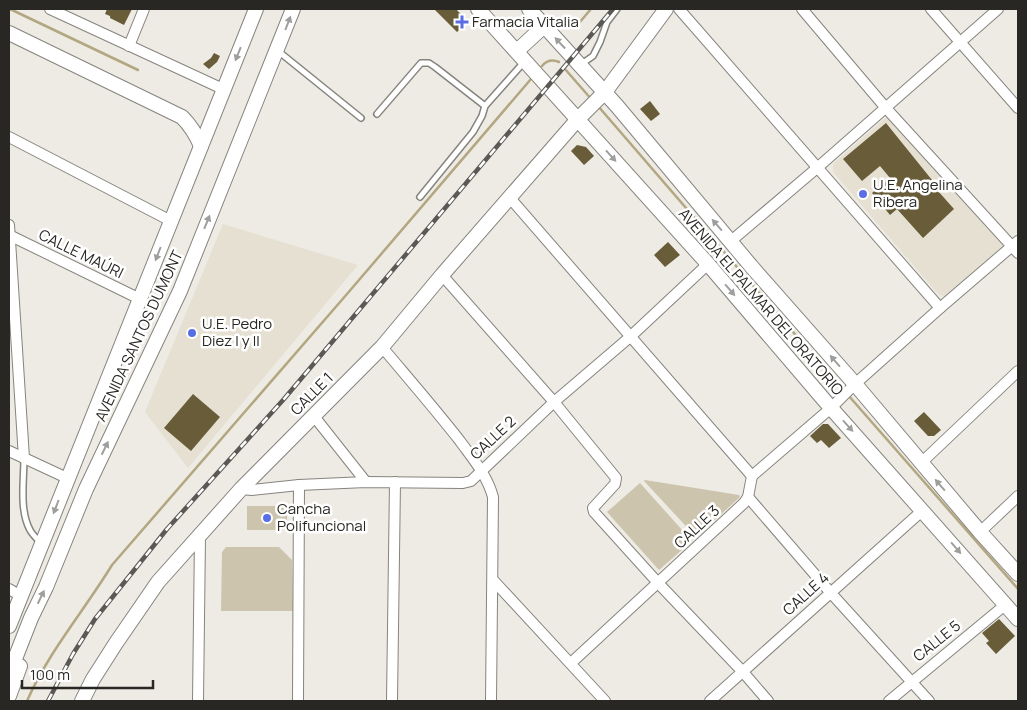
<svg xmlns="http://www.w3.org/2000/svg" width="1027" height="710" viewBox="0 0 1027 710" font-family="Manrope,sans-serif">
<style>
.built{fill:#e5e0d2}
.green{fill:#ccc4ac}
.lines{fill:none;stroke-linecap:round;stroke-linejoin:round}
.stream{stroke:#b3a781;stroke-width:2.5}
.building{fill:#685c39}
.lane-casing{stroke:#86847e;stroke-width:8}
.street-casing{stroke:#86847e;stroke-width:12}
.secondary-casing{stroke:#86847e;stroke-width:16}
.lane{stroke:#fff;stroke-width:5}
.street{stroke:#fff;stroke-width:10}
.secondary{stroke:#fff;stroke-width:14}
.rail-casing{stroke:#5a5955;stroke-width:4.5}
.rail{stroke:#fff;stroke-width:2.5;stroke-dasharray:8;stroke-linecap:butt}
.oneway{fill:#9e9e9c}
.poi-dot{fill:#596ee5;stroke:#fff;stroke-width:2}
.labels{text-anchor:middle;stroke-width:5;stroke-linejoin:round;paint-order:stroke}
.poi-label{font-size:15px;fill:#282724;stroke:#fff;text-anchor:start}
.street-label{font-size:15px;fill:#282724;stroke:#fff}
</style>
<rect width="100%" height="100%" fill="#edebe4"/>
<!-- built -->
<g class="built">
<polygon points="885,118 892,118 1002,243 1003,246 945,296 939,295 833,172 833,164"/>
<polygon points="223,224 358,265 188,468 145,412"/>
</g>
<!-- green -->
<g class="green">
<polygon points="645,480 739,495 740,497 696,537 644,481"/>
<polygon points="640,483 692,541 659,570 607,512"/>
<rect x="247" y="506" width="40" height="24"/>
<polygon points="226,547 279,547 292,560 293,611 221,611 222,552"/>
</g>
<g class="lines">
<!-- stream -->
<g class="stream">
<polyline points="10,9 138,70"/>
<polyline points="579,23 591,9"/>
<path d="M542 66C547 60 552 59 559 62"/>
<polyline points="565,69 592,100"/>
<polyline points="598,106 844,391"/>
<polyline points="848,395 1018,589"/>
<path d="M27 701C49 651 84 611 112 565L347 294 531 79"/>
</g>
</g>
<!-- building -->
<g class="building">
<polygon points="107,9 132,9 124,25 110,18 110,16 105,14"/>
<polygon points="434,9 456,9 468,22 457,32"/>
<polygon points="214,53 220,56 217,62 209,69 203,64 211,58"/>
<polygon points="650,101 660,114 651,121 640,109"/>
<polygon points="886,123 932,180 930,182 954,209 923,238 897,209 890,215 872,193 890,178 880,166 862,181 843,159"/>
<polygon points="577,145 586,147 594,156 584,165 571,151"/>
<polygon points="668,242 680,255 665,267 654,255"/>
<polygon points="193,394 220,417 191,451 164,428"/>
<polygon points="924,412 941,430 934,436 928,436 914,421"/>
<polygon points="823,424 828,424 841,438 829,448 821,440 817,443 810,436"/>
<polygon points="999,619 1015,636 996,654 986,643 989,641 982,633"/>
</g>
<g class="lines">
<defs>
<g id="lane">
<polyline points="278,51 361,118"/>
<polyline points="580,65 593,56 600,42 607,22 617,9"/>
<polyline points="377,114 421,63 429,63 435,67 485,106"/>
<polyline points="420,197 473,132 482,116 485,106 525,61"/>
<path d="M24 458C24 480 19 510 30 530 32 534 36 538 40 542"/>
</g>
<g id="street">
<polyline points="50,9 223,89"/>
<polyline points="679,9 940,308"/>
<polyline points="802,9 885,107 1018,253"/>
<polyline points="931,9 1018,108"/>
<polyline points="129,46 144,9"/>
<polyline points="9,137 171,221"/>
<polyline points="510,198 752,476"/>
<polyline points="9,225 24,458"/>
<polyline points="9,235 140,299"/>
<polyline points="731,241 817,168 998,9"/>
<polyline points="442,275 554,402 616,478 615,484 593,508 594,512 659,584 743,672 768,701"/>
<path d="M382 347C408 378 435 409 460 441 473 459 487 475 493 497L491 701"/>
<polyline points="313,415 366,482"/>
<polyline points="9,451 67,478"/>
<polyline points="921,463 1018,371"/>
<polyline points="241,489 252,490 299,485 366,482 463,483 471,481 554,402 630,337 708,264"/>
<polyline points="748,497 830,592 929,701"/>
<polyline points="980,532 1018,496"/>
<polyline points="493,580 605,701"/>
<polyline points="9,589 21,596"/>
<polyline points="571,663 744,503 748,497 752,476 831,408 855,384 940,308 1018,241"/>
<polyline points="198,701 200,536"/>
<polyline points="298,701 299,485"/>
<polyline points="392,701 395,482"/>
<polyline points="710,701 923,510"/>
<polyline points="889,701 1005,605"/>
</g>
<g id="secondary">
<polyline points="478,9 708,264 831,408 1018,619"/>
<polyline points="529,9 617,106 751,266 855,384 980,532 1018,574"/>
<path d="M9 33 182 117C191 126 196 134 201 146"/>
<polyline points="517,51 544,26"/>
<polyline points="9,626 256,9"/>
<polyline points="9,674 31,618 46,587 86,489 180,291 293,9"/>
<polyline points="9,696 20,666"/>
<polyline points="82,701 93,679 116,643 158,582 241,489 382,347 442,275 578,119 605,92 666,9"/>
</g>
</defs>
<!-- lane casing -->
<use href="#lane" class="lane-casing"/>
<!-- street casing -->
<use href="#street" class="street-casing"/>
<!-- secondary casing -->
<use href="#secondary" class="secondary-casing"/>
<!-- lane -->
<use href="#lane" class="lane"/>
<!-- street -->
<use href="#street" class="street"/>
<!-- secondary -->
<use href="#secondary" class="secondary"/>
<defs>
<polyline id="rail" points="48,701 73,654 95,619 167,529 284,399 613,9"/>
</defs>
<!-- rail casing -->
<use href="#rail" class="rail-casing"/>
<!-- rail -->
<use href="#rail" class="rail"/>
</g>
<!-- one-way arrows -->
<defs><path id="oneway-solid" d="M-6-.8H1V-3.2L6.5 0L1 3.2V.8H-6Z" transform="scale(1.25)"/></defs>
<g class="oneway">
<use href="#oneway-solid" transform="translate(288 23) rotate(-69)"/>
<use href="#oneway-solid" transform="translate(560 43) rotate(-133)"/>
<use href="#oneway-solid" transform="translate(238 54) rotate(112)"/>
<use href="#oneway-solid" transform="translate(611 156) rotate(48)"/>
<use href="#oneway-solid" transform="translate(207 222) rotate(-68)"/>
<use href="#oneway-solid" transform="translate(717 225) rotate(-131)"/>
<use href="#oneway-solid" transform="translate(158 254) rotate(111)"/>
<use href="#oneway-solid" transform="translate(730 290) rotate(49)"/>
<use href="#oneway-solid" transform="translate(835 361) rotate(-131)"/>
<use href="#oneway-solid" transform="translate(848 426) rotate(48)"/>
<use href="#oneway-solid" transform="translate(105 448) rotate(-64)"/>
<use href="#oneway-solid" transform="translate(940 485) rotate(-131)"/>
<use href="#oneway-solid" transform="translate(56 507) rotate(111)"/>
<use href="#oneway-solid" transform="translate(956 548) rotate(49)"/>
<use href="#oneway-solid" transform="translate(41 597) rotate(-64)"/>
</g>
<!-- markers -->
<g class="poi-dot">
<path d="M459.5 14.5h5v5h5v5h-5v5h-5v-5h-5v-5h5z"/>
<circle cx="863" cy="194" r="5"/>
<circle cx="192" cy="333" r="5"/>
<circle cx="267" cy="518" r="5"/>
</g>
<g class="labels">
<!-- poi labels -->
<g class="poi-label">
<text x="472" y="27">Farmacia Vitalia</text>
<text x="873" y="190">U.E. Angelina<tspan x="873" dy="17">Ribera</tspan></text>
<text x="202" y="329">U.E. Pedro<tspan x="202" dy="17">Diez I y II</tspan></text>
<text x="277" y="514">Cancha<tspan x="277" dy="17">Polifuncional</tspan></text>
</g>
<!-- street labels -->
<g class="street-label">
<text transform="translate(81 254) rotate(26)" y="5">CALLE MAÚRI</text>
<text transform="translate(761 302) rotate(49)" y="5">AVENIDA EL PALMAR DEL ORATORIO</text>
<text transform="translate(139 336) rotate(-65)" y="5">AVENIDA SANTOS DUMONT</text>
<text transform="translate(312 394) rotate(-45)" y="5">CALLE 1</text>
<text transform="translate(493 438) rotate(-43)" y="5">CALLE 2</text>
<text transform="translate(697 527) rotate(-43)" y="5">CALLE 3</text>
<text transform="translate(806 594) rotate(-42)" y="5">CALLE 4</text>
<text transform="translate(937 641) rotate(-39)" y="5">CALLE 5</text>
</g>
</g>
<!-- border -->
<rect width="1027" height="710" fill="none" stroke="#282724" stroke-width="20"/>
<!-- scale -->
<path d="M22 680v8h131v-8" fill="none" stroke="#282724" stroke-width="2.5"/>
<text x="30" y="680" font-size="15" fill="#282724" stroke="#ffffff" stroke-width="4" paint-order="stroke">100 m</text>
</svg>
